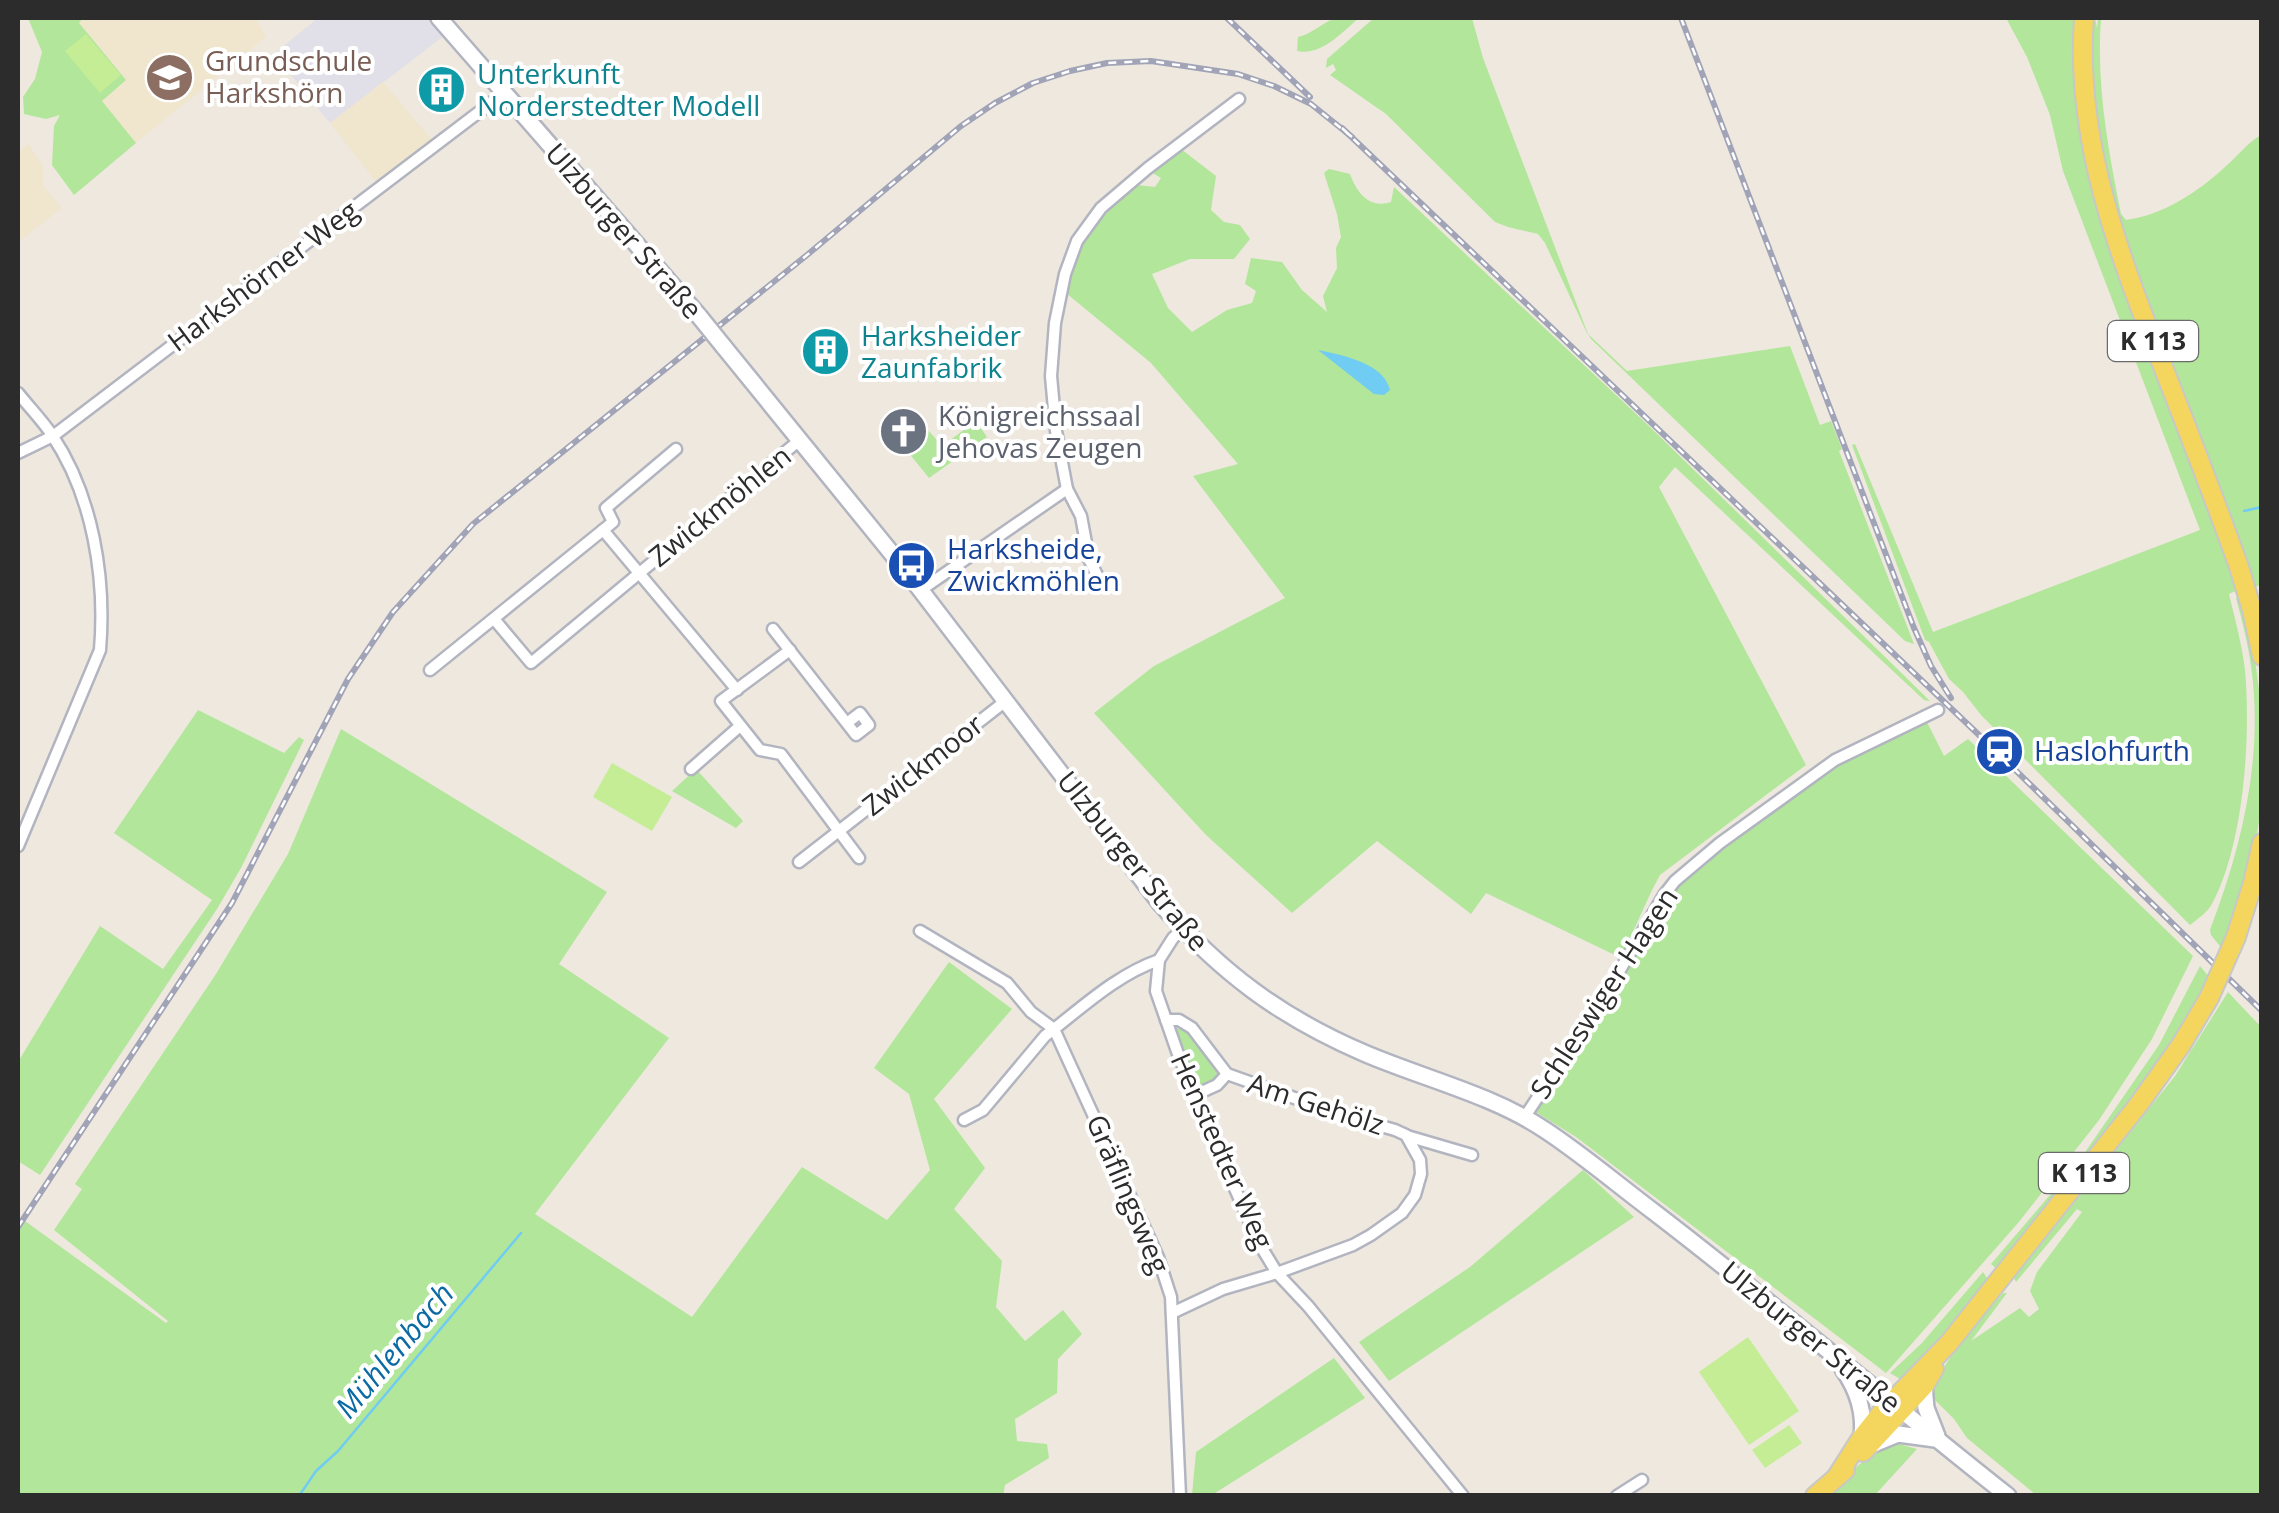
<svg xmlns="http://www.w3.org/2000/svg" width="2279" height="1513" viewBox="0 0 2279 1513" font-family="'Open Sans',sans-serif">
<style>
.industrial{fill:#e1dfe7}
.education{fill:#f0e6ce}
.green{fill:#b2e69a}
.pitch{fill:#c5ed96}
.water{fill:#70ccf2}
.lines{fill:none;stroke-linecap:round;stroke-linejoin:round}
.stream{stroke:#70ccf2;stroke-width:2.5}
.street-casing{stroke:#b2b5c0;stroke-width:15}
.secondary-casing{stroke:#b2b5c0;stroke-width:20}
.primary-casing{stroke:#c8c8c8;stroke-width:22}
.street{stroke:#fff;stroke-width:10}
.secondary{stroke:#fff;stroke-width:15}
.primary{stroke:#f4d55e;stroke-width:18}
.rail-casing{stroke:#a1a3b7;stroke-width:6}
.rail{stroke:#fff;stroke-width:2.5;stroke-dasharray:8;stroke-linecap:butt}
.secondary-bridge-casing{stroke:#b2b5c0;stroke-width:20;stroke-linecap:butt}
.primary-bridge-casing{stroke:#c8c8c8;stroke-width:22;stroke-linecap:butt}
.secondary-bridge{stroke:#fff;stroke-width:15}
.primary-bridge{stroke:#f4d55e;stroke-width:18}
.labels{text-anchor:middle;stroke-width:8;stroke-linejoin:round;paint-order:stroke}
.shield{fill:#fff;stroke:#6b6b6b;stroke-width:2.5}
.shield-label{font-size:25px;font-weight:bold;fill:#2c2c2c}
.education-label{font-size:28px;fill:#785e54;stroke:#fff;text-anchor:start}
.culture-label{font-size:28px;fill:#0d838f;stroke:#fff;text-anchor:start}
.street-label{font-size:28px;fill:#2c2c2c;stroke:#fff}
.worship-label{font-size:28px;fill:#5b616d;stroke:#fff;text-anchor:start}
.transit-label{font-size:28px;fill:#164399;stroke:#fff;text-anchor:start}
.water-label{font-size:30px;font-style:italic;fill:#0a6aa3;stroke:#fff}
</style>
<rect width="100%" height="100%" fill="#eee8df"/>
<!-- industrial -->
<polygon class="industrial" points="318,18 430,18 445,35 330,123 274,54"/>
<!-- education -->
<g class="education">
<polygon points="84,18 255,18 266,37 136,143 102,101 126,80 78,22"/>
<polygon points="383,82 433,141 377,183 330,123"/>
<polygon points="28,144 43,165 43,185 62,208 21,240 18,235 18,153"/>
</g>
<!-- green -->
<g class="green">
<polygon points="28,18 83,18 79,23 126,80 102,101 136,143 74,195 52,165 54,126 60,115 46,119 24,114 23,97 35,79 42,52"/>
<path d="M1335 18H1359C1341 33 1322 56 1297 51L1298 37C1309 35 1323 23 1335 18Z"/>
<polygon points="1374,18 1472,18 1483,58 1588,334 1627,371 1790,346 1820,425 1831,421 1842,449 1839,451 1914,644 1905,641 1591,339 1587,333 1545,243 1538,234 1508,227 1495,222 1386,114 1330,75 1336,70 1333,64 1326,68 1327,59"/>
<path d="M2006 18H2079L2081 119 2240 589 2229 594C2235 619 2242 645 2245 670 2251 737 2244 844 2212 904 2207 913 2197 919 2190 925L1981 715 1963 692 1949 679 1929 642 1925 640 1852 445 1855 444 1933 632 2200 530 2063 171 2050 115 2027 57Z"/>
<path d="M2095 18 2097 28 2098 18H2101C2096 84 2108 149 2121 214L2126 220C2163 215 2198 192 2225 167 2238 156 2247 143 2261 135V585L2253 587 2112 211 2094 130 2090 23Z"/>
<path d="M1181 149 1216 176 1211 210 1224 222 1240 225 1250 239 1234 259H1190L1152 274 1168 308 1192 332 1227 310 1252 303 1256 291 1245 284 1251 258 1282 262 1302 290 1327 312 1323 296 1337 268 1336 248 1341 237 1337 214 1324 173 1329 169 1350 174C1357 193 1369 209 1391 202L1394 187 1649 426 1930 701 1924 700 1675 467 1659 487 1806 765 1660 875 1652 890 1621 958 1486 893 1471 914 1377 841 1292 913 1206 835 1094 713 1154 666 1285 598 1193 476 1238 464 1151 363 1066 293C1077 241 1098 218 1137 185L1155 187 1161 178 1151 172Z"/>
<polygon points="976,421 987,437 929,478 904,447 928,430 942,446"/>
<path d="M2240 597 2251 629 2261 705V809L2249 883 2223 950 2211 935 2210 930C2242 846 2264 756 2251 666 2248 643 2242 621 2236 598Z"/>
<polygon points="198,710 284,753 299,737 304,740 241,868 217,909 40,1175 18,1161 18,1062 100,926 163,969 212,900 114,833"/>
<polygon points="1927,722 1944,756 1968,739 2193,956 2152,1039 2099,1120 2018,1223 1886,1373 1576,1137 1531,1109 1676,882 1837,762"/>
<polygon points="341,729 607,892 559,964 669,1038 535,1214 692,1317 802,1167 887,1220 930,1170 909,1094 874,1068 949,962 1012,1009 934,1099 985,1168 954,1209 1002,1261 996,1307 1025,1341 1063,1310 1082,1334 1058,1359 1057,1393 1015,1419 1017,1441 1047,1444 1049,1458 1005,1485 1003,1496 18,1495 18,1216 166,1323 168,1321 54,1230 82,1189 75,1184 216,974 288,854"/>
<polygon points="696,769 743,821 736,828 672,791"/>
<polygon points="2200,966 2210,978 2168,1054 1998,1270 1991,1264 2079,1161 2159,1045"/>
<path d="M2228 992 2261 1027V1495H2036L1967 1438 1954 1419 1931 1396C1943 1357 1978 1324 2003 1293H2007L1971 1341 2020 1308 2029 1317 2039 1309 2030 1291 2037 1272 2082 1212 2077 1209 2016 1282 2014 1278 2175 1076Z"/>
<polygon points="1180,1027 1190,1033 1218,1069 1215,1081 1199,1086 1195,1081 1176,1030"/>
<polygon points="1583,1170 1634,1217 1389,1381 1359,1342 1470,1267"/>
<polygon points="1983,1272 1989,1281 1934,1347 1900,1379 1890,1373 1922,1343"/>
<polygon points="1334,1358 1365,1398 1212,1495 1192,1495 1196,1452"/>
<polygon points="1895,1443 1917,1449 1875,1495 1823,1496 1882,1445"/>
</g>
<!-- pitch -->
<g class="pitch">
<polygon points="86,34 121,75 100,93 65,51"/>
<polygon points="612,763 672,797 652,831 593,797"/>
<polygon points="1748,1337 1799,1411 1749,1445 1699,1372"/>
<polygon points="1789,1425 1802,1443 1765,1468 1752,1450"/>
</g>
<!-- water -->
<path class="water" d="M1318 350C1342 355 1384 363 1390 390L1384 395 1374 394Z"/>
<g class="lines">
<!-- stream -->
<g class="stream">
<polyline points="2244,511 2262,507"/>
<polyline points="299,1496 316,1471 338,1451 521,1233"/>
</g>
<defs>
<g id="street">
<path d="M18 393C29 407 42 420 52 435 93 496 106 578 100 650L18 846"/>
<polyline points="18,453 53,436 504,93"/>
<polyline points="603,530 737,690"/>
<polyline points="1101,583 1089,559 1081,516 1067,489 1056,431 1051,376 1055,323 1065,274 1077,241 1101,208 1148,168 1239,99"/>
<polyline points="921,590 1067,489"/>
<polyline points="494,619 531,663 801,439"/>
<polyline points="773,629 856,735 869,725 860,713 847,723"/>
<polyline points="790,650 721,701 760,750 781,754 859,858"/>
<polyline points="430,670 613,522 606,508 676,449"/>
<polyline points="691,769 740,726"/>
<polyline points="799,862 1007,700"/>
<polyline points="1183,929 1173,938 1159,960 1156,991 1178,1054 1212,1137 1260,1245 1277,1273 1308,1306 1463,1496"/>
<path d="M920 931 1007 983 1031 1012 1054 1029C1087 1003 1119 974 1159 960"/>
<polyline points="1166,1020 1179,1020 1192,1028 1227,1074 1342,1115 1395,1130 1406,1135 1420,1160 1421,1174 1415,1195 1402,1213 1371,1235 1353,1245 1277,1273 1223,1289 1172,1313"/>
<polyline points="1195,1095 1217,1085 1227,1074"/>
<polyline points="1524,1118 1603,999 1664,895 1675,881 1720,843 1835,760 1938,710"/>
<polyline points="964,1120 983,1110 1045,1036 1054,1029 1158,1257 1171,1297 1180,1496"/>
<polyline points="1407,1136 1472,1155"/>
<polyline points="1617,1496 1642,1480"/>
</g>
<g id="secondary">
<polyline points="439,18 699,316"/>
<path d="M724 347 906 571 1160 903C1220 972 1280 1017 1364 1053 1422 1078 1493 1095 1545 1130 1583 1155 1618 1185 1654 1212 1774 1304 1889 1402 2008 1496"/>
<path d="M1843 1369C1857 1389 1865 1412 1862 1437"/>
<polyline points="1924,1386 1926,1408 1937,1436"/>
<polyline points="1871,1445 1898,1434 1935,1439"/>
</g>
<g id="primary">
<path d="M2084 18C2075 138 2117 249 2160 359 2187 428 2214 497 2239 567L2252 610 2262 656"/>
<polyline points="2236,937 2253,883 2262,843"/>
<polyline points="1863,1452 1924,1386 1934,1369"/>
<polyline points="1836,1478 1862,1437 1881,1413 1949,1343 2139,1104 2181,1045 2209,998"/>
<polyline points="1815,1496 1845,1470"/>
</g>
</defs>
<!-- street casing -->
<use href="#street" class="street-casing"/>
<!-- secondary casing -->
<use href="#secondary" class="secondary-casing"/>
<!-- primary casing -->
<use href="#primary" class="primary-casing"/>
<!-- street -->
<use href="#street" class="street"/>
<!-- secondary -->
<use href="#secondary" class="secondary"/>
<!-- primary -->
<use href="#primary" class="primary"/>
<defs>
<g id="rail">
<polyline points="1227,18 1310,97"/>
<polyline points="1681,18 1914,628 1931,666 1951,698"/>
<polyline points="1342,128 2000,755 2262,1011"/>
<polyline points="18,1227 232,903 348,679 393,612 473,524 807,255 961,126 995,103 1033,83 1070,71 1107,63 1151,61 1238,74 1274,86 1311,104 1352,137"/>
</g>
</defs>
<!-- rail casing -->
<use href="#rail" class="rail-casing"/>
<!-- rail -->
<use href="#rail" class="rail"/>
<defs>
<polyline id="secondary-bridge" points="699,316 724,347"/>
<polyline id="primary-bridge" points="2209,998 2236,937"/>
</defs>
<!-- secondary-bridge casing -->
<use href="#secondary-bridge" class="secondary-bridge-casing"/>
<!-- primary-bridge casing -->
<use href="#primary-bridge" class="primary-bridge-casing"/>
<!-- secondary-bridge -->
<use href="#secondary-bridge" class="secondary-bridge"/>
<!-- primary-bridge -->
<use href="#primary-bridge" class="primary-bridge"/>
</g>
<!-- icons -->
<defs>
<symbol id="school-disc" viewBox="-11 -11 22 22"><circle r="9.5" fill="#8d6e63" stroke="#fff"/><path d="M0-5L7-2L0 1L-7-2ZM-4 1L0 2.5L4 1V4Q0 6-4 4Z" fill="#fff"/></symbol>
<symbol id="building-disc" viewBox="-11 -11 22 22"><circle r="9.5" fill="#0f9aa8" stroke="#fff"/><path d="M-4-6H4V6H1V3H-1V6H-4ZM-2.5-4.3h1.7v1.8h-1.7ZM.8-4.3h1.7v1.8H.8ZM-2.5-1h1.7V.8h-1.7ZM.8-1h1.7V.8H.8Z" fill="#fff"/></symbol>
<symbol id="church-disc" viewBox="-11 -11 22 22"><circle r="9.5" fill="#6b7280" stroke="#fff"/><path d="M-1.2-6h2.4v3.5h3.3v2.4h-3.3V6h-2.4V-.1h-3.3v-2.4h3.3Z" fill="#fff"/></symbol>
<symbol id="bus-disc" viewBox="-11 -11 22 22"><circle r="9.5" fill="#1a4fb4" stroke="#fff"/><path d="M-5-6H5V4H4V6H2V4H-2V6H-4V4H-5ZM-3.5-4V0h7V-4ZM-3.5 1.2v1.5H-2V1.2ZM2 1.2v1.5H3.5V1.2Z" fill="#fff"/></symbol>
<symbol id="station-disc" viewBox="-11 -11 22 22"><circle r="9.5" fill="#1a4fb4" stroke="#fff"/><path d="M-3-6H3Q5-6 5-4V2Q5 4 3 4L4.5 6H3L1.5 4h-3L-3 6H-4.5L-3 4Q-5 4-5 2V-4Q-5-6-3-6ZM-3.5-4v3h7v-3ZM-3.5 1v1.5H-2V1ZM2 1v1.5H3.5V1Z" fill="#fff"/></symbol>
</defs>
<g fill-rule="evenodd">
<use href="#school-disc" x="142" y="50" width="55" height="55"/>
<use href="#building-disc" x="414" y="62" width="55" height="55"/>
<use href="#building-disc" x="798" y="324" width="55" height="55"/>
<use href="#church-disc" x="876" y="404" width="55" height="55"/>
<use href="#bus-disc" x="884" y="538" width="55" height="55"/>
<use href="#station-disc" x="1972" y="724" width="55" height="55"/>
</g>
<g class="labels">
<!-- shield labels -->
<g class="shield">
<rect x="2108" y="321" width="90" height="40" rx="8"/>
<rect x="2039" y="1153" width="90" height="40" rx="8"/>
</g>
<g class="shield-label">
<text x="2153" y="350">K 113</text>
<text x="2084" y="1182">K 113</text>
</g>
<!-- education labels -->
<g class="education-label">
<text x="205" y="71">Grundschule<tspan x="205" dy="32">Harkshörn</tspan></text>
</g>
<!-- culture labels -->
<g class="culture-label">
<text x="477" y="84">Unterkunft<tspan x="477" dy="32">Norderstedter Modell</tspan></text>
<text x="861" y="346">Harksheider<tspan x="861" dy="32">Zaunfabrik</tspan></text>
</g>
<!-- street labels -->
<g class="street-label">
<text transform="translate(624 231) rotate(49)" y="10">Ulzburger Straße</text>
<text transform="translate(263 276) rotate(-37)" y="10">Harkshörner Weg</text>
<text transform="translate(720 506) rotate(-39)" y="10">Zwickmöhlen</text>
<text transform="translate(923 765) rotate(-38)" y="10">Zwickmoor</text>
<text transform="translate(1133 861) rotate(51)" y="10">Ulzburger Straße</text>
<text transform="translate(1604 993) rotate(-57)" y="10">Schleswiger Hagen</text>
<text transform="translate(1316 1104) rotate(18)" y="10">Am Gehölz</text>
<text transform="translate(1222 1151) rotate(66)" y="10">Henstedter Weg</text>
<text transform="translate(1128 1194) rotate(67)" y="10">Gräflingsweg</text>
<text transform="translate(1811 1337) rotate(39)" y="10">Ulzburger Straße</text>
</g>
<!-- worship labels -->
<g class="worship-label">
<text x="938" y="426">Königreichssaal<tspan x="938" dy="32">Jehovas Zeugen</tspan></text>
</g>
<!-- transit labels -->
<g class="transit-label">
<text x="947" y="559">Harksheide,<tspan x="947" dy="32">Zwickmöhlen</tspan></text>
<text x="2034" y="761">Haslohfurth</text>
</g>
<!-- water labels -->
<g class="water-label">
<text transform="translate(395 1351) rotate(-50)" y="10">Mühlenbach</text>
</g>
</g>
<!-- border -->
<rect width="2279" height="1513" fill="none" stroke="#2c2c2c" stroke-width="40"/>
</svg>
